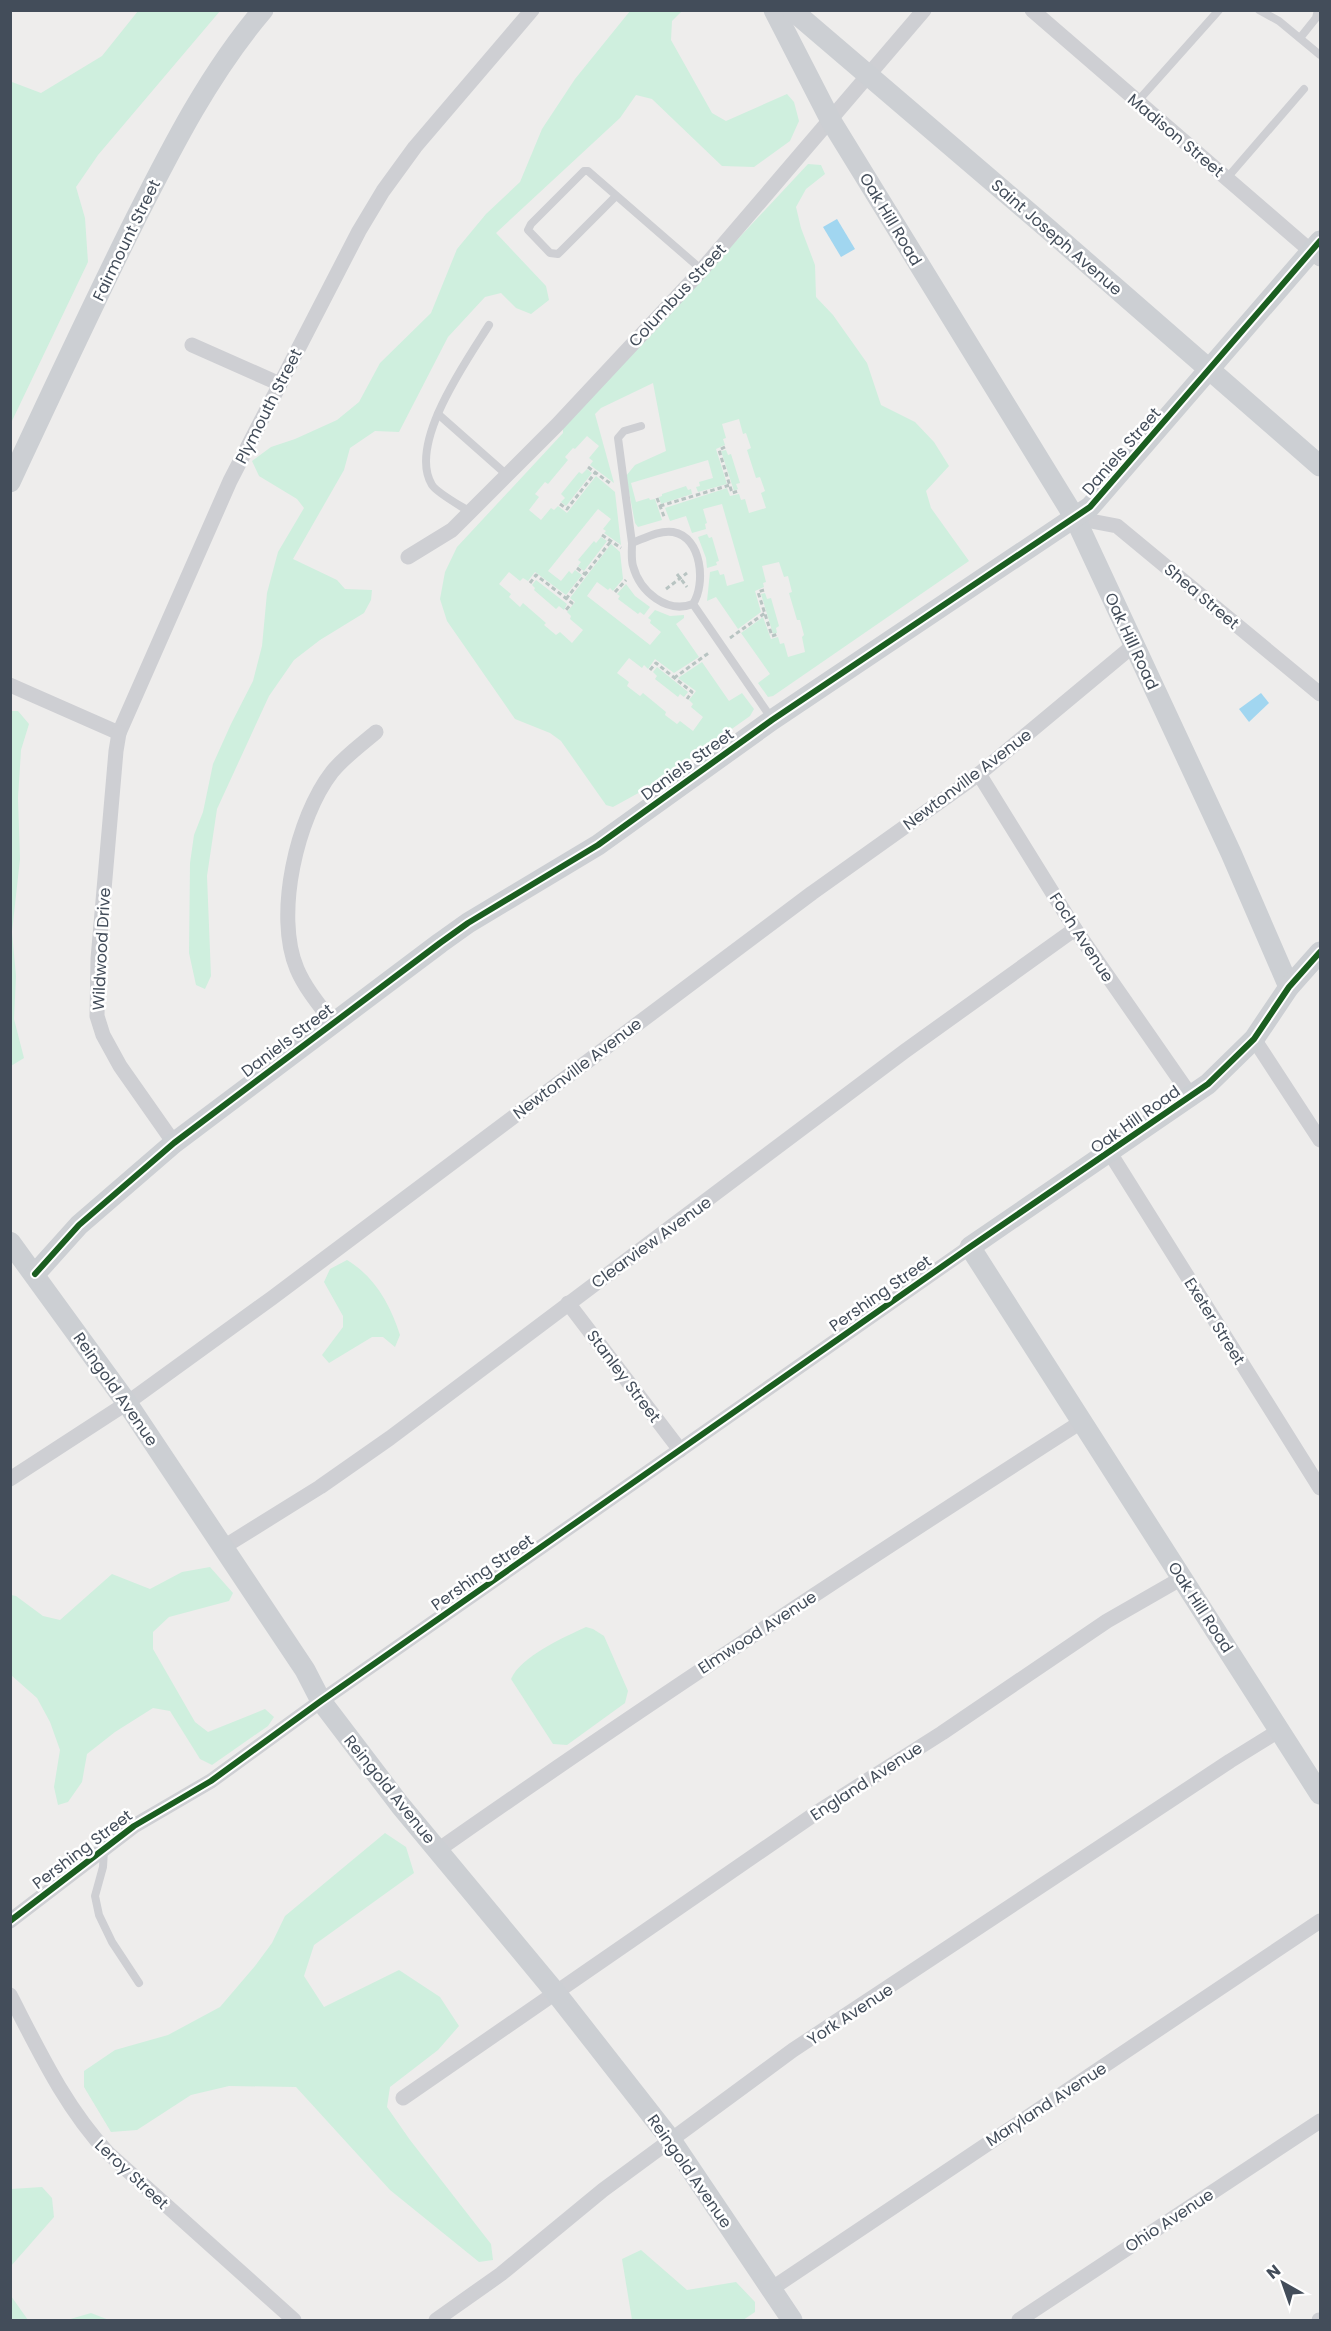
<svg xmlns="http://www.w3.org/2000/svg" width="1331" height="2331" viewBox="0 0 1331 2331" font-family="Poppins,sans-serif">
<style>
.green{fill:#cfefde}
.water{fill:#a1d6f0}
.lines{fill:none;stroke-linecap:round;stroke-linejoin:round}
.path{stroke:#b8c4c2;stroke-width:3;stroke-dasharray:4.5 3;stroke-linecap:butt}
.lane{stroke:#cecfd3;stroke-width:8}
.street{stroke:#cecfd3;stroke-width:15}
.secondary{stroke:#cccfd3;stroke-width:21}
.cycleway-casing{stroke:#fff;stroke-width:10}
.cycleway{stroke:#1b5e20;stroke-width:6}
.labels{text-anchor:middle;stroke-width:5;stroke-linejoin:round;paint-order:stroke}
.street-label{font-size:16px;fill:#434d5a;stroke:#fff}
</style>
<rect width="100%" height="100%" fill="#eeedec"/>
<!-- green -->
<g class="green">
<polygon points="138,11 220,11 98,155 76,187 85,218 88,262 11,423 11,70 12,82 41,93 102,56"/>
<polygon points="630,11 682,11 672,21 671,40 712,113 726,121 787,94 794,102 799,121 790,141 754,167 722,166 652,99 636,95 620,118 496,233 546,286 549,300 531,314 516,308 501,293 485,297 448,337 399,432 375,431 350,448 344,470 293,559 337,580 345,589 372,590 371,600 364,613 320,640 294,660 269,696 217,809 207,876 211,976 205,989 196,985 189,953 190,863 194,835 203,812 213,764 231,724 253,681 262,646 267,593 278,552 304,508 297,499 259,476 252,461 271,447 295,439 337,420 359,402 380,363 431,313 457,249 486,214 520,182 542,129 575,79"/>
<polygon points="808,164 821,165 825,174 806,189 796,207 801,228 815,265 816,297 833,315 867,363 881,405 915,422 934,442 949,466 926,491 931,508 969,561 773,696 768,697 758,683 770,674 741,633 763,617 771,639 778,637 780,644 784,643 788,657 805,652 802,637 804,635 800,620 797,620 789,593 792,592 788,576 784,577 779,562 762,566 766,582 763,583 764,587 755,591 761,612 738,629 716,597 707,601 710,572 718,570 720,575 724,574 727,586 744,581 722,504 703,509 707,523 705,524 706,529 692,533 686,516 670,521 665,508 727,488 730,496 739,494 741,500 745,499 749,513 766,508 761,493 765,491 760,477 756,478 747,450 751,448 746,433 743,434 739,419 722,424 726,438 723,439 725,445 716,449 727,484 698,492 696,487 700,486 699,482 713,478 708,460 631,483 636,502 649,498 650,500 655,499 662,520 638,527 635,523 626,476 635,465 666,451 653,383 601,408 595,414 614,483 590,465 593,461 589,458 599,446 587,436 575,449 573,448 565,457 568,460 548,484 545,482 535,494 539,497 529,510 541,520 551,508 554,510 558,506 567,513 596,476 615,492 621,545 604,533 606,531 603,529 611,519 598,509 548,571 561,581 569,571 572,574 575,570 582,575 566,595 535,572 528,581 523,578 520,581 509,572 499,584 511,594 509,597 520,607 523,603 546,623 544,625 556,635 560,632 572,643 583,630 570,619 571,616 567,612 575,602 570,598 611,544 620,552 623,579 613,591 610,588 608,590 597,582 587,596 650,645 661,632 650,623 651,620 648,618 655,610 670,616 684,615 684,618 676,624 699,657 674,673 655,659 648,669 644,665 642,668 629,658 617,673 629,682 627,686 640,696 643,693 666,712 665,715 677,724 680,721 693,731 703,717 691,707 693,704 689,700 696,691 678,678 702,662 729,701 742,693 754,709 750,716 653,785 613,807 606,805 561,741 550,733 515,719 447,621 440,599 445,572 457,547 563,433 563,426"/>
<polygon points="726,450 728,455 731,454 740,483 736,484 738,489 734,491 721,451"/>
<polygon points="587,469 592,473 566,506 561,502 565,498 561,494 579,472 582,474"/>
<polygon points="686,486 688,490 691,489 692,494 661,504 659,497 662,496 662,494"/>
<polygon points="707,534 709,538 712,537 719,561 716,562 717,565 707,568 706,558 698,537"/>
<polygon points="601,537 607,541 584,571 578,566 581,562 578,560 594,541 596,543"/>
<polygon points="536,580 567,604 564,610 559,606 556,609 534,590 535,588 532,585"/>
<polygon points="626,584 635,596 650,607 644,615 640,612 638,614 618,599 620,596 617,594"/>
<polygon points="765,593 767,599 771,598 779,626 776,628 777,633 773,634 761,594"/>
<polygon points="657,667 688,692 684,697 680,694 678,697 655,679 657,676 653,672"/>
<polygon points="11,711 18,711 29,724 21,750 18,798 20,859 12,932 16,976 14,1019 24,1058 11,1066"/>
<path d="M347 1260C375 1277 390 1304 400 1335L395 1347 383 1337H372L329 1363 322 1355 343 1327V1316L324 1282 330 1269Z"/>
<polygon points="210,1567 233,1593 229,1601 169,1617 153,1632 153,1649 195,1722 208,1732 265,1709 274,1717 268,1726 212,1765 200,1759 170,1711 153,1708 115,1732 87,1754 82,1782 68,1802 58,1805 54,1787 60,1750 50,1722 37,1698 11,1675 11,1595 16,1596 43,1616 60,1620 112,1574 150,1589 182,1572"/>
<path d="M586 1627 593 1629 604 1636 628 1691 625 1703 567 1745 553 1744 511 1679C520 1657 564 1637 586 1627Z"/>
<polygon points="385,1833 406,1847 414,1873 314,1945 304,1976 324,2007 399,1970 440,1997 459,2026 438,2050 390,2087 387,2107 410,2140 491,2244 493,2260 479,2262 390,2190 296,2087 229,2086 191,2095 137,2130 111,2132 84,2087 84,2071 115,2050 168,2035 220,2007 255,1966 272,1943 285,1916"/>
<polygon points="42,2187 52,2198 54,2217 11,2266 11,2189"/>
<polygon points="641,2250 687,2290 736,2282 755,2302 755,2312 743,2320 632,2320 622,2259"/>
<polygon points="10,2296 11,2296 28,2320 11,2320"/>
<polygon points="91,2313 109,2320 67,2320"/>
</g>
<!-- water -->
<g class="water">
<polygon points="837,219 855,249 841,257 823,227"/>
<polygon points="1261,693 1269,703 1249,722 1239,709"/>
</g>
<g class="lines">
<!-- path -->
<g class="path">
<polyline points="725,447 719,450 732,493 738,491"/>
<polyline points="588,467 611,484"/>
<polyline points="657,498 665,519"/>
<polyline points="560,504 567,509 595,473"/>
<polyline points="660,506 730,485"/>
<polyline points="602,535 621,548"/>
<polyline points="577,568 585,574"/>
<polyline points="677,574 687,587"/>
<polyline points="530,583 536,575 572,603 565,611"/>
<polyline points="666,589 687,573"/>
<polyline points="764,590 758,592 772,636 778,634"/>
<polyline points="615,592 626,580"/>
<polyline points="566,599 611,541"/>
<polyline points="730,638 765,613"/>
<polyline points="650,670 656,663 692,692 687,699"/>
<polyline points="674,678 710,652"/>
</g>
<!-- lane -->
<g class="lane">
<polyline points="1259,10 1279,21 1320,55"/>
<polyline points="1300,38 1316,18 1318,10"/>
<polyline points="1137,102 1219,10"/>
<polyline points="1227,178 1304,89"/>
<polyline points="616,196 558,254 550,253 528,230 531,224 584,171 588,171 702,270"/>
<polyline points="438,414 507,475"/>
<path d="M470 512C461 506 437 493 432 485 407 444 467 360 489 325"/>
<polyline points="632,543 618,438 624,431 641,426"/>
<path d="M693 604C667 614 640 592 633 566 631 559 632 550 632 543 645 538 659 530 673 532 702 537 706 584 693 604L772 719"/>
<polyline points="104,1850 103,1867 95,1896 99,1915 112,1942 139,1983"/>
</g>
<!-- street -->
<g class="street">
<polyline points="1032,10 1320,259"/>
<polyline points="192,345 280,384"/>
<polyline points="1075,518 1117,526 1320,694"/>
<polyline points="408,557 452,530 557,425 699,273 924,10"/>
<polyline points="10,685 119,733 230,481 359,231 383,191 415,147 532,10"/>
<polyline points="119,733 116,751 98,959 97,1016 103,1035 120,1066 174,1143"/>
<polyline points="979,774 1075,929 1191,1096"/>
<path d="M333 1023C320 1006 305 988 297 969 274 915 297 817 332 772 344 757 362 744 376 732"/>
<polyline points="1254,1039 1320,1140"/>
<polyline points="1110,1153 1320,1488"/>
<polyline points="568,1303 680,1450"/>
<polyline points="10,1479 127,1403 272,1298 812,893 979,774 1134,645"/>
<polyline points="222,1548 320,1487 390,1438 905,1051 1075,929"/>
<path d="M438 1850C649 1702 864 1561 1081 1422"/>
<polyline points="10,1921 134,1826 211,1781 321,1701 970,1247"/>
<path d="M10 1995C39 2051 65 2107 108 2153L294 2320"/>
<polyline points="403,2098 819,1811 942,1733 1107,1621 1182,1578"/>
<polyline points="771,2289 1320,1921"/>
<polyline points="436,2320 501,2274 603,2190 793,2050 1230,1761 1280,1730"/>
<polyline points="1019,2320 1320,2121"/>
<polyline points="1319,2320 1320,2320"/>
</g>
<!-- secondary -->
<g class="secondary">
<polyline points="774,10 831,121 1075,518 1231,853 1289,987"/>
<polyline points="792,10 1047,228 1320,466"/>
<path d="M10 482C51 394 92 306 135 220 172 147 210 72 263 10"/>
<polyline points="1320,952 1289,987 1254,1039 1208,1084 970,1247 1320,1794"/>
<polyline points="10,1242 127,1403 305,1670 321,1701 400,1805 556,1993 671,2140 792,2320"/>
<polyline points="35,1274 79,1225 174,1143 440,943 468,923 598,845 772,720 1090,507 1320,241"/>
</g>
<defs>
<g id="cycleway">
<polyline points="35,1274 79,1225 174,1143 440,943 468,923 598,845 772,720 1090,507 1320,241"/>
<polyline points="10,1921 134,1826 211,1781 321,1701 970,1247 1208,1084 1254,1039 1289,987 1320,952"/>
</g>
</defs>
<!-- cycleway casing -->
<use href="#cycleway" class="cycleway-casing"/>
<!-- cycleway -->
<use href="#cycleway" class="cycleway"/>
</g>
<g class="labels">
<!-- street labels -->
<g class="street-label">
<text transform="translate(1176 135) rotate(40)" y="6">Madison Street</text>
<text transform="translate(891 219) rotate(59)" y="6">Oak Hill Road</text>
<text transform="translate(1057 237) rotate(41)" y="6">Saint Joseph Avenue</text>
<text transform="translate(126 240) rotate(-64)" y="6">Fairmount Street</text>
<text transform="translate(677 295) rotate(-47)" y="6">Columbus Street</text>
<text transform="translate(268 406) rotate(-63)" y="6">Plymouth Street</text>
<text transform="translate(1121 451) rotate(-49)" y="6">Daniels Street</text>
<text transform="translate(1202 596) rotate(40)" y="6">Shea Street</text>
<text transform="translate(1132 641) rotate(65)" y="6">Oak Hill Road</text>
<text transform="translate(687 764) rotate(-36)" y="6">Daniels Street</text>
<text transform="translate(967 779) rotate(-37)" y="6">Newtonville Avenue</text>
<text transform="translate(1082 937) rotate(57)" y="6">Foch Avenue</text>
<text transform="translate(101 949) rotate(-87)" y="6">Wildwood Drive</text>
<text transform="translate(287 1040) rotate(-37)" y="6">Daniels Street</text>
<text transform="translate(577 1068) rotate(-37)" y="6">Newtonville Avenue</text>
<text transform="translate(1135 1119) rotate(-35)" y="6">Oak Hill Road</text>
<text transform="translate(651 1242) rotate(-36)" y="6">Clearview Avenue</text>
<text transform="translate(880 1293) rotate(-35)" y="6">Pershing Street</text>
<text transform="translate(1215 1321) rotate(58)" y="6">Exeter Street</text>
<text transform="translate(624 1376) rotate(53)" y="6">Stanley Street</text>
<text transform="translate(116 1389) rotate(55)" y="6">Reingold Avenue</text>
<text transform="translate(482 1572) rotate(-35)" y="6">Pershing Street</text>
<text transform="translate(1201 1607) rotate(57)" y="6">Oak Hill Road</text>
<text transform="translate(757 1632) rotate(-33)" y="6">Elmwood Avenue</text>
<text transform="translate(866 1781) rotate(-33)" y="6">England Avenue</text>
<text transform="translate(390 1789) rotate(51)" y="6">Reingold Avenue</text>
<text transform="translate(82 1849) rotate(-37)" y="6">Pershing Street</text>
<text transform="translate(850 2014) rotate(-33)" y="6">York Avenue</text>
<text transform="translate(1046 2104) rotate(-33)" y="6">Maryland Avenue</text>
<text transform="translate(690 2171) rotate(55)" y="6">Reingold Avenue</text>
<text transform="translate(132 2174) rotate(43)" y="6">Leroy Street</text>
<text transform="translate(1169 2220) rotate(-33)" y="6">Ohio Avenue</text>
</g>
</g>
<!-- border -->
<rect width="1331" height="2331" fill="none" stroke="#434d5a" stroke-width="24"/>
<!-- north arrow -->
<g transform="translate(1283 2283) rotate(320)" stroke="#ffffff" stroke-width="4.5" paint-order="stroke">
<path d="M0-4.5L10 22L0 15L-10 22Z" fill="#434d5a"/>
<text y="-9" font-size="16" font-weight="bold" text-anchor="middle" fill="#434d5a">N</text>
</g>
</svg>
